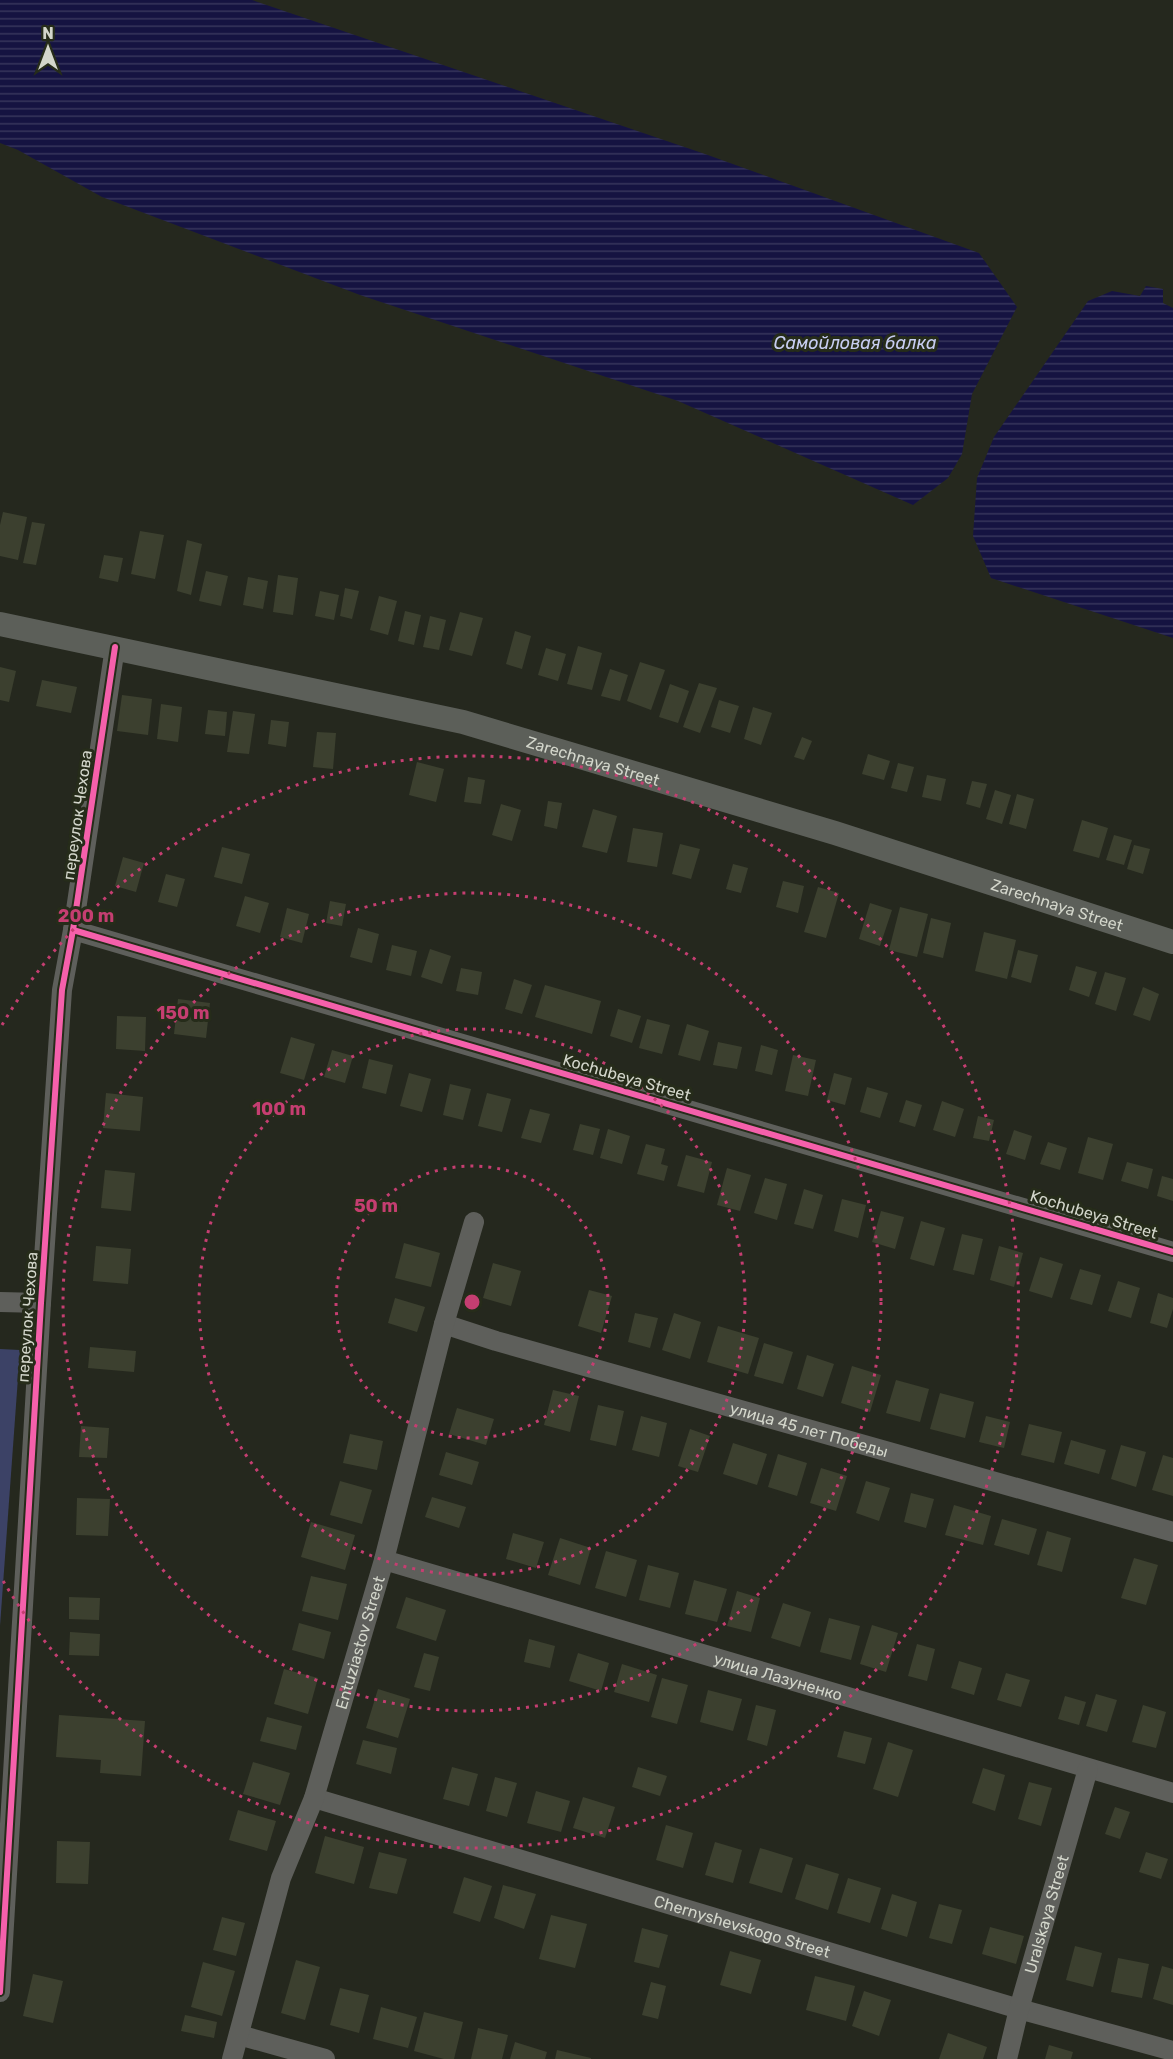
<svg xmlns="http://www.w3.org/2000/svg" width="1173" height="2059" viewBox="0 0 1173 2059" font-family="Rubik,sans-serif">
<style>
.park{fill:#3c4266}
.water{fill:url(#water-rules)}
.building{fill:#3c402f}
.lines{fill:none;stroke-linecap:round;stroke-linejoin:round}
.minor{stroke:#5e5f5b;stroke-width:20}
.major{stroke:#5c5f59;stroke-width:24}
.cycleway-casing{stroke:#262c1a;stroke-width:10}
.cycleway{stroke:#f560ab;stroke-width:6}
.ring{fill:none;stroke:#c53e71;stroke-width:3;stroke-dasharray:3 6}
.labels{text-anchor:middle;stroke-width:6;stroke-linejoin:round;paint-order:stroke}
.street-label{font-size:16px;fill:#d3d6cb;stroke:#262c1a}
.water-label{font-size:18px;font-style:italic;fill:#c7cdf1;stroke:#262c1a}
.centre{fill:#c53e71;stroke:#262c1a;stroke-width:3}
.ring-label{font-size:18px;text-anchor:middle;font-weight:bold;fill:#c53e71;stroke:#262c1a;stroke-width:6;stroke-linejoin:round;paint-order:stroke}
</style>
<defs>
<pattern id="water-rules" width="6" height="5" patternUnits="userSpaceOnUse" patternTransform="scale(1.5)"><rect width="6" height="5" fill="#151341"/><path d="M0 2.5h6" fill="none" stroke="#36355b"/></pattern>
</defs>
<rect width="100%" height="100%" fill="#25281e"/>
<!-- park -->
<polygon class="park" points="0,1349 20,1350 0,1626"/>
<!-- water -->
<g class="water">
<polygon points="0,0 252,0 705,154 979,253 1017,307 972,394 962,454 948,478 913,505 678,401 360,295 102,197 18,150 0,143"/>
<polygon points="1146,286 1163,289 1163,303 1173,308 1173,638 991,578 973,536 977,478 994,437 1088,301 1112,291 1140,296"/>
</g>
<!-- building -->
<g class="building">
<polygon points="3,512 27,517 18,560 0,556 0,525"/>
<polygon points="32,522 45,524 36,565 23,563"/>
<polygon points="140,531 164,535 155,579 131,574"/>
<polygon points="187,540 202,544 191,595 177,591"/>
<polygon points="104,555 123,558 118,582 99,578"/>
<polygon points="206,571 228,576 221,606 199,601"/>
<polygon points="278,575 298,578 293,615 273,612"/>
<polygon points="248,577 268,581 263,609 243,605"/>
<polygon points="345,588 359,591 352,619 340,616"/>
<polygon points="320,591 339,595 334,620 315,616"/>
<polygon points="379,596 397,601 388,635 370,630"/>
<polygon points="405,611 421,615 414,645 398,641"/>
<polygon points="460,612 483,618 472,656 449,650"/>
<polygon points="430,616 446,620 439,650 423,647"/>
<polygon points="515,631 531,636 522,669 506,664"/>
<polygon points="578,646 602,653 592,690 567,684"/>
<polygon points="546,648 566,654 558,681 538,675"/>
<polygon points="640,662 665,670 651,710 627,701"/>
<polygon points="0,667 16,671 9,702 0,700"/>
<polygon points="610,669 628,675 620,701 601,696"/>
<polygon points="42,680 77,687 71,713 36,706"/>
<polygon points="699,683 717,688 700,733 683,727"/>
<polygon points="670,684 689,691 678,723 659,717"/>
<polygon points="122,695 152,699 148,735 117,731"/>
<polygon points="719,700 739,706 730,733 711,727"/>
<polygon points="161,704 182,707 178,742 157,739"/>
<polygon points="753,707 772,713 761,745 744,739"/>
<polygon points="208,710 227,712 225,736 205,734"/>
<polygon points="233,711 255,714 249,754 227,752"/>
<polygon points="271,720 289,722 286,747 268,744"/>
<polygon points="317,732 336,733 333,769 313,767"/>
<polygon points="802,737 812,741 804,760 794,757"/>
<polygon points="868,754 890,761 884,780 862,774"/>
<polygon points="417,762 444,769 436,802 409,795"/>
<polygon points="898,763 914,767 907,792 891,788"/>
<polygon points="927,775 946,779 941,801 922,797"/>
<polygon points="468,777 485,780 481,804 464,802"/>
<polygon points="972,781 987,784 980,808 966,804"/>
<polygon points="995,790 1011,795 1002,824 986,819"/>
<polygon points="1017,794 1034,799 1026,829 1009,824"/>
<polygon points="548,801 562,803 557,829 544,826"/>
<polygon points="501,804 521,810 512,841 492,835"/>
<polygon points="593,809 617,816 607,853 582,847"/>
<polygon points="1082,820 1108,828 1099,858 1073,851"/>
<polygon points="633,828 663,833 657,867 627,862"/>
<polygon points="1114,835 1132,840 1124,865 1106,860"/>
<polygon points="680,844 700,849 691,879 672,874"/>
<polygon points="1134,845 1150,849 1143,874 1127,869"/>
<polygon points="222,847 250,854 242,884 214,877"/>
<polygon points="123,857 144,863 136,892 115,886"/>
<polygon points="733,864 748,868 741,893 726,889"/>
<polygon points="166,874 185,879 177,907 158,902"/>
<polygon points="783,881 804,886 798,913 776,907"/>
<polygon points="818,887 839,893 826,938 804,932"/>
<polygon points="245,896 269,903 260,933 236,926"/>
<polygon points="330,901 346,904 342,926 326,923"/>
<polygon points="870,903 892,910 880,946 859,939"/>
<polygon points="900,907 928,914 917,957 889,950"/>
<polygon points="287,908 309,914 302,943 280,937"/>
<polygon points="931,918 951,923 943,958 923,953"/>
<polygon points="358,928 379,934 372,963 350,957"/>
<polygon points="984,932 1016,940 1007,979 975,971"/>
<polygon points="392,945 417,951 411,976 386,970"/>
<polygon points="430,949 451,956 442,984 421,977"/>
<polygon points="1018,950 1038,955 1031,983 1011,977"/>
<polygon points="1076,966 1097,972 1089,997 1069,990"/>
<polygon points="461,968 482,972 478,995 456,991"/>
<polygon points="1105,972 1126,978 1116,1011 1095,1004"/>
<polygon points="514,979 532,985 522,1014 505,1009"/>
<polygon points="545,985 601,1001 592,1034 535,1017"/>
<polygon points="1143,987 1159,994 1150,1021 1133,1015"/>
<polygon points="178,999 210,1003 206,1038 174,1034"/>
<polygon points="618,1009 641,1016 632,1043 610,1036"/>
<polygon points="117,1016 146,1017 145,1051 116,1049"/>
<polygon points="647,1019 670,1025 662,1054 639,1048"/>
<polygon points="687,1024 709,1031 700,1061 678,1055"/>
<polygon points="291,1037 315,1044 304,1080 280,1073"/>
<polygon points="718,1042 742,1047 737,1069 713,1065"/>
<polygon points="761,1045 778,1050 772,1075 755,1071"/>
<polygon points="332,1050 353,1056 345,1083 324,1077"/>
<polygon points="793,1055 816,1060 808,1096 785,1091"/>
<polygon points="369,1059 393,1065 386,1094 362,1088"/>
<polygon points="409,1073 431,1079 422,1112 400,1106"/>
<polygon points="834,1073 852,1078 845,1105 827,1100"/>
<polygon points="450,1084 471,1089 463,1120 443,1115"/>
<polygon points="867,1087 888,1093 880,1118 860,1112"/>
<polygon points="106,1093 143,1097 140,1131 103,1128"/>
<polygon points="487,1093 511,1099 502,1132 478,1126"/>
<polygon points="906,1100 922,1105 915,1127 899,1122"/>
<polygon points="942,1101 964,1109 955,1137 933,1130"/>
<polygon points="530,1109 550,1114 541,1143 521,1138"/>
<polygon points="978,1116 994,1120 989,1141 973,1138"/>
<polygon points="580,1124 600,1129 593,1155 573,1150"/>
<polygon points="608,1129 630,1136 622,1164 600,1158"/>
<polygon points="1014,1130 1032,1136 1025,1160 1006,1154"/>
<polygon points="1088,1137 1113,1144 1103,1180 1078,1173"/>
<polygon points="1048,1142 1067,1148 1060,1170 1040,1164"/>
<polygon points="646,1144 665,1149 661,1164 668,1166 664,1181 637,1174"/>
<polygon points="686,1155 712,1162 704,1193 677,1186"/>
<polygon points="1127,1162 1153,1169 1148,1189 1121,1181"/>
<polygon points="727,1168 751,1175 740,1211 717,1205"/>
<polygon points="105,1170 135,1173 131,1211 101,1208"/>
<polygon points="1162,1176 1173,1179 1173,1201 1157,1196"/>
<polygon points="765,1178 787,1184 777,1220 754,1213"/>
<polygon points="804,1189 823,1195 813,1229 794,1224"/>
<polygon points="842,1199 866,1205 858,1238 834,1231"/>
<polygon points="881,1211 904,1217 895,1249 872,1242"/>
<polygon points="921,1221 945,1228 934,1266 910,1259"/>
<polygon points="962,1234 983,1239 974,1275 953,1270"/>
<polygon points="404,1243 440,1253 431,1287 395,1278"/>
<polygon points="96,1246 131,1249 128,1284 93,1281"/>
<polygon points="999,1246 1023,1253 1014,1287 990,1280"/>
<polygon points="1040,1257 1063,1264 1052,1298 1029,1291"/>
<polygon points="493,1263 521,1271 511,1306 483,1298"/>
<polygon points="1080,1269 1101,1275 1092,1305 1070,1299"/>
<polygon points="1118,1281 1140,1288 1131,1318 1108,1311"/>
<polygon points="589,1290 612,1296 601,1333 578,1326"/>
<polygon points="1158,1293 1173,1298 1173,1309 1167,1328 1150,1323"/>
<polygon points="395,1298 425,1307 417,1332 388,1323"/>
<polygon points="635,1313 658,1318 650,1348 628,1342"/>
<polygon points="674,1313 701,1322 690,1359 662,1350"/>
<polygon points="718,1326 759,1338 748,1374 707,1362"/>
<polygon points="764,1343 793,1352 783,1384 754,1376"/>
<polygon points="90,1347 136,1351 134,1372 88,1368"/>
<polygon points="807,1355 834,1364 823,1397 797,1389"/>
<polygon points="852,1366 881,1375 870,1412 841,1403"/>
<polygon points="896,1380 929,1389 920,1422 886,1413"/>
<polygon points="553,1390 579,1396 570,1432 544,1425"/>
<polygon points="940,1393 974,1402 965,1438 930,1429"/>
<polygon points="598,1405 624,1411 616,1446 590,1440"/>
<polygon points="457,1408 494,1419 486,1445 449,1434"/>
<polygon points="641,1416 667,1423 659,1457 632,1450"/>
<polygon points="986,1416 1010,1422 1004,1448 979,1442"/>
<polygon points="1029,1424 1062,1432 1054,1463 1021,1455"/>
<polygon points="81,1426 109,1428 107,1458 79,1457"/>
<polygon points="690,1429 710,1436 698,1472 678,1466"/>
<polygon points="350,1434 383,1441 377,1470 343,1463"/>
<polygon points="1071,1440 1106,1450 1099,1474 1064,1464"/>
<polygon points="733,1443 767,1454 757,1485 723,1474"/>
<polygon points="1121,1445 1146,1452 1136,1487 1111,1479"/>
<polygon points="446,1452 479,1462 472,1485 439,1475"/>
<polygon points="778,1454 807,1463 797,1496 768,1487"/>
<polygon points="1163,1455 1173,1458 1173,1496 1152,1490"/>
<polygon points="821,1468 847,1476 836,1511 810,1503"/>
<polygon points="340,1481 372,1490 362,1524 330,1515"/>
<polygon points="866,1481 890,1488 879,1521 856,1513"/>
<polygon points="911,1493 934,1499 926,1528 904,1522"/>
<polygon points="432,1497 466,1507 459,1528 425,1517"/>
<polygon points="77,1498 110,1499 108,1536 76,1535"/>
<polygon points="954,1505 991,1516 983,1545 945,1535"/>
<polygon points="1002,1519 1037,1529 1029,1555 994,1545"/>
<polygon points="311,1522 355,1535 345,1570 301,1557"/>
<polygon points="1047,1531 1071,1538 1062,1572 1037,1565"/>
<polygon points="513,1533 544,1542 536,1568 506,1559"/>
<polygon points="560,1538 591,1548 580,1585 548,1575"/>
<polygon points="606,1551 637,1560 626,1597 595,1588"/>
<polygon points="1134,1558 1158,1565 1146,1605 1121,1598"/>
<polygon points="648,1565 679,1573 670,1608 639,1600"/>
<polygon points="311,1576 347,1584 338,1620 302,1611"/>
<polygon points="694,1580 727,1589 717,1622 685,1614"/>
<polygon points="737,1591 760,1598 751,1632 727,1626"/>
<polygon points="69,1597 100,1598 99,1620 69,1619"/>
<polygon points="406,1597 446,1610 436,1641 396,1628"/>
<polygon points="783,1603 811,1612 800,1647 771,1638"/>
<polygon points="829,1618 860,1626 851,1660 820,1652"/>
<polygon points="299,1623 331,1632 324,1659 292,1650"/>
<polygon points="872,1625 898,1633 886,1672 860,1664"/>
<polygon points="70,1632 100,1634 99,1656 69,1655"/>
<polygon points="529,1639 555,1646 550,1668 524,1662"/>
<polygon points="917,1644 935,1649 927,1681 908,1676"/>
<polygon points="424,1653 439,1657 430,1691 414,1687"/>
<polygon points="578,1653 609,1663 601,1691 569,1681"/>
<polygon points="959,1661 982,1668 974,1695 951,1688"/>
<polygon points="622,1664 657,1675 649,1702 614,1692"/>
<polygon points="284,1669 318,1678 308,1714 274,1704"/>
<polygon points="1006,1673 1030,1680 1021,1707 997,1700"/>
<polygon points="662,1678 688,1685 677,1724 651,1717"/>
<polygon points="378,1689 410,1699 398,1738 366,1728"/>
<polygon points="708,1690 742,1699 733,1731 700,1722"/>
<polygon points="1096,1694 1117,1700 1107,1732 1086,1726"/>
<polygon points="1065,1696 1086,1702 1079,1725 1058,1719"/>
<polygon points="756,1705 776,1710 767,1746 747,1740"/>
<polygon points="1143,1705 1166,1712 1156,1748 1132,1742"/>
<polygon points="59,1715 145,1721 141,1776 100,1773 101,1760 56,1757"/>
<polygon points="267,1717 302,1726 296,1750 260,1741"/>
<polygon points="844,1731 872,1738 865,1764 837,1757"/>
<polygon points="363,1740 397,1748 391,1774 356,1764"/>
<polygon points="888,1742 913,1750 898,1797 873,1789"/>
<polygon points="253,1762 290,1773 280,1805 243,1794"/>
<polygon points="452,1767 478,1774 469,1806 443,1799"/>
<polygon points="638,1767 667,1776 660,1796 632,1787"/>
<polygon points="983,1768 1005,1775 995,1811 972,1803"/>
<polygon points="495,1777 517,1783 507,1817 486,1811"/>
<polygon points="1029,1782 1052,1788 1041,1826 1018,1819"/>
<polygon points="536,1791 570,1801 561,1832 527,1823"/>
<polygon points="583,1797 615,1807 605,1838 573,1828"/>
<polygon points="1115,1807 1130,1812 1120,1839 1105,1834"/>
<polygon points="238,1810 276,1821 267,1851 229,1840"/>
<polygon points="666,1825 693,1833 683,1868 656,1860"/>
<polygon points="325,1836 364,1847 354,1884 315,1873"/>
<polygon points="57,1841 90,1842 88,1884 56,1883"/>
<polygon points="715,1842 742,1850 733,1883 705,1875"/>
<polygon points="760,1848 793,1858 782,1893 749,1883"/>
<polygon points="379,1852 407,1859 397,1894 369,1888"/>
<polygon points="1146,1852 1168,1859 1161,1879 1139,1872"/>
<polygon points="806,1864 839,1874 828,1910 795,1899"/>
<polygon points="464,1877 492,1886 480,1922 453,1913"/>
<polygon points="848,1878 881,1888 870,1923 837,1913"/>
<polygon points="503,1885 536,1894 524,1929 494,1918"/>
<polygon points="892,1894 917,1902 907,1937 881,1929"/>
<polygon points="939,1904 962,1910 952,1944 929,1938"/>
<polygon points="551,1915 587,1924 575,1968 539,1959"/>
<polygon points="222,1917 245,1923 236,1956 213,1950"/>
<polygon points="990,1927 1024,1936 1016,1964 982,1954"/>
<polygon points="642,1928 668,1935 659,1968 634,1962"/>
<polygon points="1075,1946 1102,1953 1093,1987 1066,1980"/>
<polygon points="730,1951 761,1960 751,1994 720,1985"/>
<polygon points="1118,1958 1149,1964 1142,1998 1111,1992"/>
<polygon points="296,1960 320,1967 305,2020 281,2013"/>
<polygon points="203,1962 235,1971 222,2016 191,2007"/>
<polygon points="1162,1966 1173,1969 1173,2005 1153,1999"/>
<polygon points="33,1974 63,1981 53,2023 23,2016"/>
<polygon points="815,1976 855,1986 846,2021 806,2010"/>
<polygon points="651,1982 666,1986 658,2019 642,2015"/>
<polygon points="340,1988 369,1995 359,2033 330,2025"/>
<polygon points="864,1991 891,2000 879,2036 852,2026"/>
<polygon points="381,2007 417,2017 408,2048 373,2039"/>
<polygon points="424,2012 463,2022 454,2059 444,2059 414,2051"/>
<polygon points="185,2015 217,2022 214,2038 181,2031"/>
<polygon points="478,2028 508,2035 502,2059 471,2059"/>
<polygon points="948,2033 987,2047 983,2059 939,2059"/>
<polygon points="515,2042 547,2052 545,2059 510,2059"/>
<polygon points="1049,2045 1073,2052 1071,2059 1045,2059"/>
<polygon points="557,2050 591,2058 591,2059 555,2059"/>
</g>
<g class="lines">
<!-- minor -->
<g class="minor">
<polyline points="73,930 1173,1252"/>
<polyline points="0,1302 41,1303"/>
<path id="s1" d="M444 1324 496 1341 1173 1532"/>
<path id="s2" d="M384 1560 1173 1793"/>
<path id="s3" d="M314 1798 1019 2009 1173 2051"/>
<polyline points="0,1992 41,1303 62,990 73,930 115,647"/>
<polyline points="239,2035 325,2059"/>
<path id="s4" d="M232 2059 281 1878 314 1798 384 1560 444 1324 474 1222"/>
<path id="s5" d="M1007 2059 1019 2009 1088 1769"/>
</g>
<!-- major -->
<path class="major" id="s6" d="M0 624 463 722 835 833 1173 942"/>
<defs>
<g id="cycleway">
<polyline points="73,930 1173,1252"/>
<polyline points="0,1992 41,1303 62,990 73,930 115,647"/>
</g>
</defs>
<!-- cycleway casing -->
<use href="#cycleway" class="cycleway-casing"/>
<!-- cycleway -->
<use href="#cycleway" class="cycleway"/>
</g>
<!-- distance rings -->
<g class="ring">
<circle cx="472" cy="1302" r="136"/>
<circle cx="472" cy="1302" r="273"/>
<circle cx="472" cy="1302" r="409"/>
<path d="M2 1025A546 546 0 1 1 2 1579"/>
</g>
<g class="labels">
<!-- street labels -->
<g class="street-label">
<text dy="6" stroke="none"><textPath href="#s6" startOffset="609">Zarechnaya Street</textPath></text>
<text transform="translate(77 815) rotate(-82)" y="6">переулок Чехова</text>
<text dy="6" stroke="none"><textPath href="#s6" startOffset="1095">Zarechnaya Street</textPath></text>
<text transform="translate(627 1077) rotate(16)" y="6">Kochubeya Street</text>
<text transform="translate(1094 1214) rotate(17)" y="6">Kochubeya Street</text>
<text transform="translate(27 1317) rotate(-86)" y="6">переулок Чехова</text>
<text dy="6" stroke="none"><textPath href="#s1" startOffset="380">улица 45 лет Победы</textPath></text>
<text dy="6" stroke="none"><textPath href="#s4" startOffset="436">Entuziastov Street</textPath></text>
<text dy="6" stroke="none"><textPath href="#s2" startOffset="411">улица Лазуненко</textPath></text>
<text dy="6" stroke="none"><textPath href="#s5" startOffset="150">Uralskaya Street</textPath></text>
<text dy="6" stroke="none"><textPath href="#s3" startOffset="447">Chernyshevskogo Street</textPath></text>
</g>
<!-- water labels -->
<g class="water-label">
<text x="855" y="349">Самойловая балка</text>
</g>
</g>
<circle cx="472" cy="1302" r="9" class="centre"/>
<g class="ring-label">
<text x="86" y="922">200 m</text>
<text x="183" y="1019">150 m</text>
<text x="279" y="1115">100 m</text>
<text x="376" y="1212">50 m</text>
</g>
<!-- north arrow -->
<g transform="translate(48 48)" stroke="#262c1a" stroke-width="4.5" paint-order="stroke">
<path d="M0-4.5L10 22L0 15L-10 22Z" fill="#d3d6cb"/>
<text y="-9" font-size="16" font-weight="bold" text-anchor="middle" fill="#d3d6cb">N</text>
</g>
</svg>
